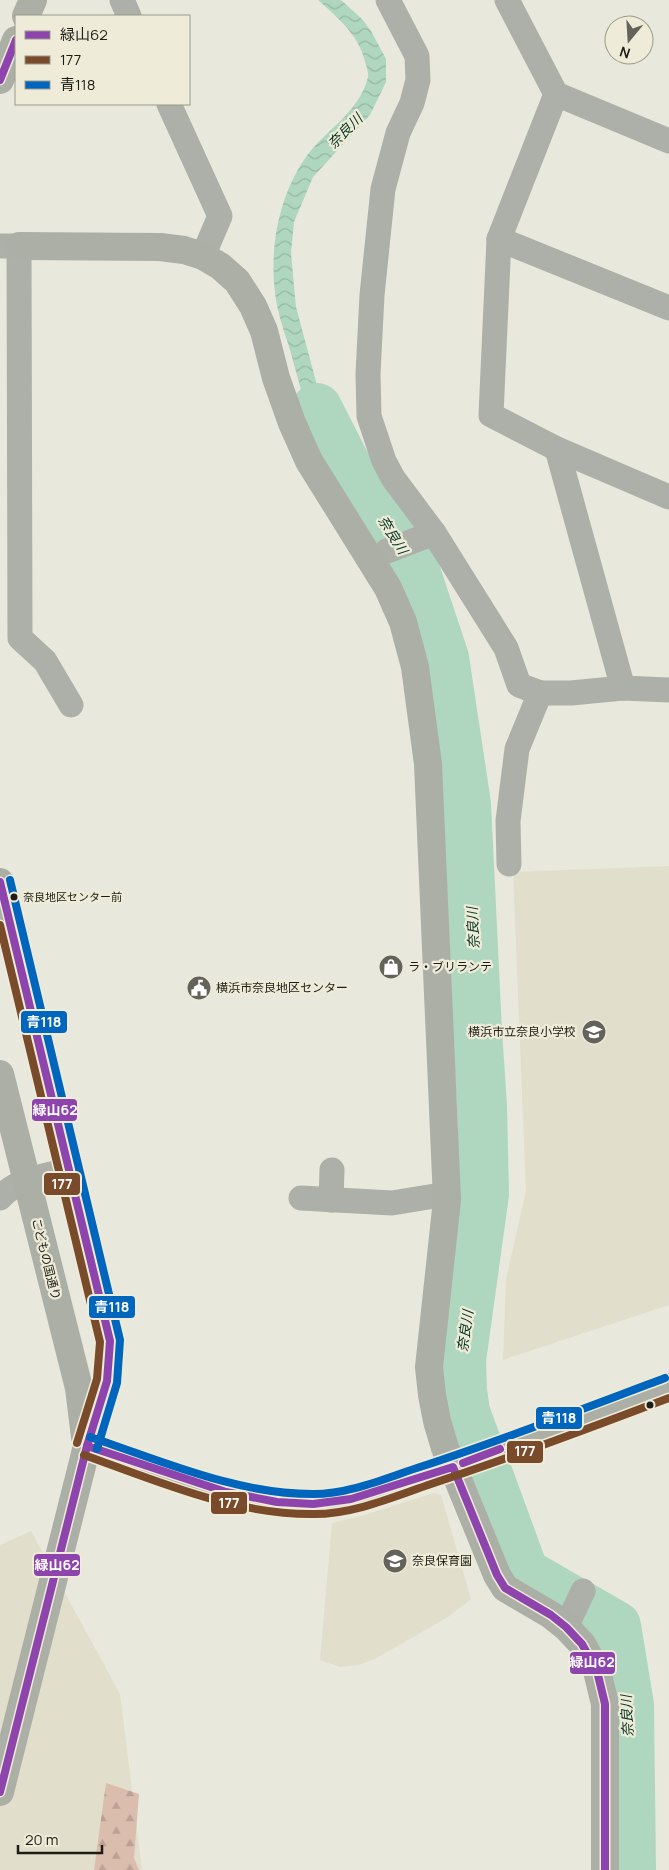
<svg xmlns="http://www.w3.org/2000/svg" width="669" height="1870" viewBox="0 0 669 1870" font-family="Manrope,'Noto Sans JP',sans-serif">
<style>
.built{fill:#e1decb}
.forest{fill:url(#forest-firs)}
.water{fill:url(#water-waves)}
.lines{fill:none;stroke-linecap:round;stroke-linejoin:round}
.river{stroke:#afd6bf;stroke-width:50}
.street{stroke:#adb0a8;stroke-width:25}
.secondary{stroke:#acafa6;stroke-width:28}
.bus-1-casing{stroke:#eeecd8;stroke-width:11}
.bus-2-casing{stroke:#eeecd8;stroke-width:11}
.bus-3-casing{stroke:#eeecd8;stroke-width:11}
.bus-1{stroke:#8e44ad;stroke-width:8}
.bus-2{stroke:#7a4b2a;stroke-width:8}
.bus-3{stroke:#0065bd;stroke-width:8}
.bus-dot{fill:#1d1c15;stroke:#eeecd8;stroke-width:2}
.labels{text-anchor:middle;stroke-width:4.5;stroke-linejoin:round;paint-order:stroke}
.bus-label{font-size:11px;fill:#1d1c15;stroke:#eeecd8;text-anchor:start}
.poi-label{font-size:12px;fill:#1d1c15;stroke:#eeecd8;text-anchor:start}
.street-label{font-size:12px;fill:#1d1c15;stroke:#eeecd8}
.water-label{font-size:14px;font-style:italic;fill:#043523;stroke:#eeecd8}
.line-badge{stroke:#eeecd8;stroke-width:2}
.badge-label{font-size:14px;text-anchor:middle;font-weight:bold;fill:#fff}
</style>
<defs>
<pattern id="forest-firs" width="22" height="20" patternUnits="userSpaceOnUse" patternTransform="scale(1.25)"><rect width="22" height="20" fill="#dbbdae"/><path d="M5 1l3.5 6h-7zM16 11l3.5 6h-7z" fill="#bca295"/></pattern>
<pattern id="water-waves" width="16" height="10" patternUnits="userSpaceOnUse" patternTransform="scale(1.25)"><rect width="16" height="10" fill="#afd6bf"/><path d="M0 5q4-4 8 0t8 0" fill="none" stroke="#96b7a3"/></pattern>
</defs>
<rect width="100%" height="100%" fill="#e9e8dd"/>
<!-- built -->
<g class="built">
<polygon points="669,866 669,1305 503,1360 506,1279 526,1191 513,872"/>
<polygon points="434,1493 441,1495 471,1599 448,1617 375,1659 358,1665 340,1667 320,1660 332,1523 361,1516"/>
<polygon points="31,1531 120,1694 142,1870 0,1870 0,1545"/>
</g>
<!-- forest -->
<polygon class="forest" points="106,1783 139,1794 134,1858 139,1870 94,1870"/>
<!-- water -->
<path class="water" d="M318 0H341L362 19 371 31 386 59V82L370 115 313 177 294 222 291 253 296 307 321 400 338 438 356 467 340 472C327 449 314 426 305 401 299 385 295 367 290 350 286 337 281 323 278 310 267 261 276 201 304 160 324 130 359 114 368 77 369 72 366 66 365 62 359 35 338 18 318 0Z"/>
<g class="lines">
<!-- river -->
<polyline class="river" points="317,408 344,461 374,509 399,543 416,574 444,658 466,804 477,1031 482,1106 484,1194 461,1360 462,1391 465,1412 524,1573 616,1626 629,1705 631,1870"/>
<!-- street -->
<g class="street">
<polyline points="122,0 129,16"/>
<polyline points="388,0 417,56 418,80 412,103 398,133 383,189 372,295 368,374 369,416 384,461 393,478 434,533 506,648 519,685 540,693 517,749 508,821 509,864"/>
<polyline points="507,0 556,94 499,239 491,415 557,449 669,497"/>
<polyline points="556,94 669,141"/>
<polyline points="169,104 220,216 203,256"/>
<polyline points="499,239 669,308"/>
<polyline points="0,246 19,246 20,638 45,661 71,705"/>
<polyline points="557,449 623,688"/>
<polyline points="387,551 434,533"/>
<polyline points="540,693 571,693 623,688 669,690"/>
<path d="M0 1198C17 1179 44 1176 68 1170"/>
<polyline points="301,1198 392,1203 447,1194"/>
<polyline points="331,1200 332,1170"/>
<polyline points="566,1627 583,1591"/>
</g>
<!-- secondary -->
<g class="secondary">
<polyline points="26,16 33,0"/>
<polyline points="0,80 16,40"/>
<polyline points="19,246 160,247 184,250 203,256 220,266 237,281 253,306 264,331 276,378 292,423 309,461 388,588 403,622 415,667 428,764 447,1200 429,1367 432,1395 437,1421 445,1448 497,1575 505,1588 551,1615 566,1627 582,1644 597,1671 605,1704 605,1870"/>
<polyline points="0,882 110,1341 107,1381 87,1446 0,1792"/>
<polyline points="0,1074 79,1388 85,1437"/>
<path d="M87 1446C156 1469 240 1505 313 1504 347 1504 380 1490 412 1480 499 1452 584 1419 669 1387"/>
</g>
<defs>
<g id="bus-1">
<polyline points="0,80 16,40"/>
<polyline points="0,882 110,1341 107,1381 87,1446 0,1792"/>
<polyline points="87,1446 226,1492 277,1502 313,1504 351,1499 453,1467 497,1575 505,1588 551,1615 566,1627 582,1644 597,1671 605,1704 605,1870"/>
<polyline points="463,1463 500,1449"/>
</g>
<g id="bus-2">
<polyline points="0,925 100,1342 97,1379 77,1443"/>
<path d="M84 1455C157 1481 234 1515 314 1514 354 1514 393 1497 431 1484 511 1458 590 1428 669 1398"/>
</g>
<g id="bus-3">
<polyline points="10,880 120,1340 117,1383 97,1449"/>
<path d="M90 1437C162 1461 236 1494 313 1494 351 1494 388 1477 423 1466 505 1439 585 1408 665 1378"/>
</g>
</defs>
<!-- bus-1 casing -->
<use href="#bus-1" class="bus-1-casing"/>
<!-- bus-2 casing -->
<use href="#bus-2" class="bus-2-casing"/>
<!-- bus-3 casing -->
<use href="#bus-3" class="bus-3-casing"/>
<!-- bus-1 -->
<use href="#bus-1" class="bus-1"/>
<!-- bus-2 -->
<use href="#bus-2" class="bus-2"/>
<!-- bus-3 -->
<use href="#bus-3" class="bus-3"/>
</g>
<!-- icons -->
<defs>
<symbol id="shop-disc" viewBox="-11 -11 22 22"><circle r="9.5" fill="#64635b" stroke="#eeecd8"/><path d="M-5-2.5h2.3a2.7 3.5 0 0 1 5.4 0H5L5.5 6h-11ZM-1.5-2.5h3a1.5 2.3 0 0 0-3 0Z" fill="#fff"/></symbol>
<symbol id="civic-disc" viewBox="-11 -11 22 22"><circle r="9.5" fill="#64635b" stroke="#eeecd8"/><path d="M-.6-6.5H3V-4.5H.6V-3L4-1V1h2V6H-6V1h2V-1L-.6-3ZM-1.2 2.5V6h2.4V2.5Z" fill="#fff"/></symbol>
<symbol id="school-disc" viewBox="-11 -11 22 22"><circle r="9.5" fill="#64635b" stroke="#eeecd8"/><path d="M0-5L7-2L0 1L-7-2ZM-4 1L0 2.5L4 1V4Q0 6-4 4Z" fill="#fff"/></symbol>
</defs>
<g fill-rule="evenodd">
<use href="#shop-disc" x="377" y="953" width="28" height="28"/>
<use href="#civic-disc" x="185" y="974" width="28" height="28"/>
<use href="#school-disc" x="580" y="1018" width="28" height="28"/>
<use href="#school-disc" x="381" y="1547" width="28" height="28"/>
</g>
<!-- markers -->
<g class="bus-dot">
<circle cx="14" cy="897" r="4.5"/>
<circle cx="650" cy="1405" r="4.5"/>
</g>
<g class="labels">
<!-- bus labels -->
<g class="bus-label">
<text x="23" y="901">奈良地区センター前</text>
</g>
<!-- poi labels -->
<g class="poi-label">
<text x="408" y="971">ラ・ブリランテ</text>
<text x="216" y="992">横浜市奈良地区センター</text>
<text x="576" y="1036" text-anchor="end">横浜市立奈良小学校</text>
<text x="412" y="1565">奈良保育園</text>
</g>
<!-- street labels -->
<g class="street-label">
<text transform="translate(46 1259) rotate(76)" y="4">こどもの国通り</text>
</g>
<!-- water labels -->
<g class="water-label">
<text transform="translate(345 131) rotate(-45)" y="5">奈良川</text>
<text transform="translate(393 535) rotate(58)" y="5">奈良川</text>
<text transform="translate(473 928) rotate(-93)" y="5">奈良川</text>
<text transform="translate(465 1331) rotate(-82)" y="5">奈良川</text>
<text transform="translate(627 1716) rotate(-93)" y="5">奈良川</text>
</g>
</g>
<g class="line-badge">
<rect x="20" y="1010" width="48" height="24" rx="5" fill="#0065bd"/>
<rect x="31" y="1098" width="47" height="24" rx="5" fill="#8e44ad"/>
<rect x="43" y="1172" width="38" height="24" rx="5" fill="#7a4b2a"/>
<rect x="88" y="1295" width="48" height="24" rx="5" fill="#0065bd"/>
<rect x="535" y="1406" width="48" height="24" rx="5" fill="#0065bd"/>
<rect x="506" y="1440" width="38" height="24" rx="5" fill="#7a4b2a"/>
<rect x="210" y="1491" width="38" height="24" rx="5" fill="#7a4b2a"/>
<rect x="33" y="1553" width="48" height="24" rx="5" fill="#8e44ad"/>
<rect x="569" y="1651" width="47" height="24" rx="5" fill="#8e44ad"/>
</g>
<g class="badge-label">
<text x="44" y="1027">青118</text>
<text x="55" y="1115">緑山62</text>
<text x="62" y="1189">177</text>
<text x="112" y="1312">青118</text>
<text x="559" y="1423">青118</text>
<text x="525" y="1456">177</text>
<text x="229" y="1508">177</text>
<text x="57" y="1570">緑山62</text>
<text x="592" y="1667">緑山62</text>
</g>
<!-- legend -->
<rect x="15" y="15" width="175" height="90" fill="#eeecd8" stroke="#9a998a"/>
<rect x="25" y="31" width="25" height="8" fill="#8e44ad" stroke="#9a998a"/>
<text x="60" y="40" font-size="15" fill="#1d1c15">緑山62</text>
<rect x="25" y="56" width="25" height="8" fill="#7a4b2a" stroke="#9a998a"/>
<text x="60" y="65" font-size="15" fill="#1d1c15">177</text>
<rect x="25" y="81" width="25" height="8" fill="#0065bd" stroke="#9a998a"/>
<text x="60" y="90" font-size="15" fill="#1d1c15">青118</text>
<!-- north arrow -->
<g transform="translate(629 40) rotate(198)"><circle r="24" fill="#eeecd8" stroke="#9a998a"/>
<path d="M0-4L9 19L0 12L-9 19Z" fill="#64635b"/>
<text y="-8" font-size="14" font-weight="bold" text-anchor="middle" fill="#1d1c15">N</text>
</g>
<!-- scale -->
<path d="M18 1845v8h84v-8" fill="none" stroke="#1d1c15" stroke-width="2.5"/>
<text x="25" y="1845" font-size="15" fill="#1d1c15" stroke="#eeecd8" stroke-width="4" paint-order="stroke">20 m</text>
</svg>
